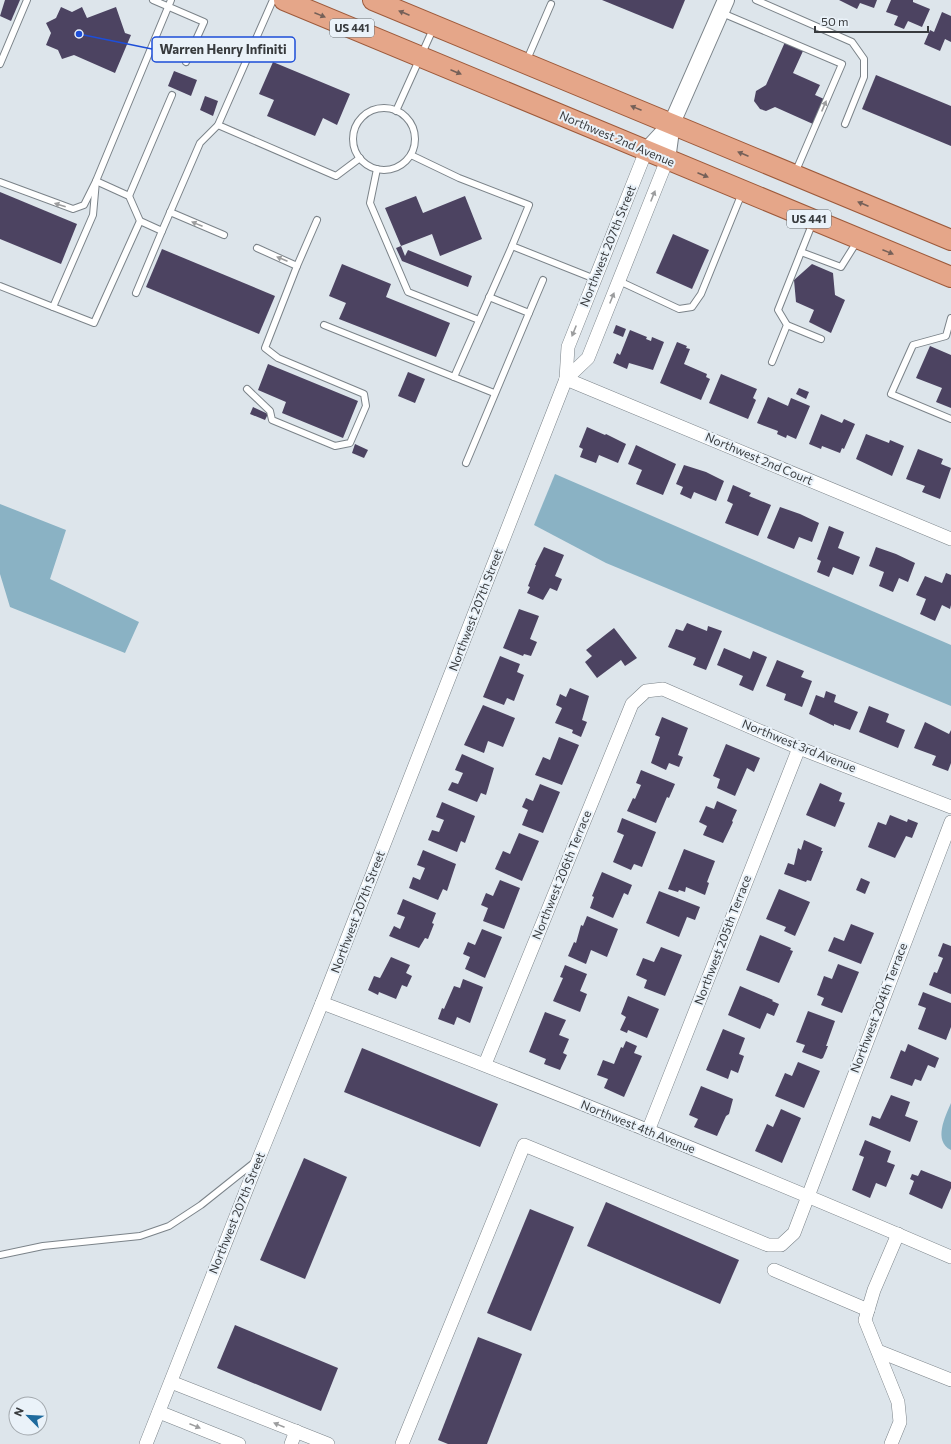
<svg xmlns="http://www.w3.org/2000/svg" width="951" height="1444" viewBox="0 0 951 1444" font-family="Commissioner,sans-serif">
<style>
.water{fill:#8ab2c4}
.building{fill:#4c4361}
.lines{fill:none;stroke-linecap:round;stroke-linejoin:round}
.service-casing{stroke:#7b8389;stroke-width:8}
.minor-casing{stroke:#7b8389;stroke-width:14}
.tertiary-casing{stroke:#7b8389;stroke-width:18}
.primary-casing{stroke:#9d5a3b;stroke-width:22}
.service{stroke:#fff;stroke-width:6}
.minor{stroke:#fff;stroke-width:13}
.tertiary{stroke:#fff;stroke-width:16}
.primary{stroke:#e5a689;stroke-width:20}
.oneway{fill:#756058}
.oneway2{fill:#9c9d9e}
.labels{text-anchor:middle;stroke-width:4;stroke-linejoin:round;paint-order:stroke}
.shield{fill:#eaf2f9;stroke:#6d7276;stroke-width:1}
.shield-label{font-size:11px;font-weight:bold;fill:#383b3e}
.street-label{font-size:12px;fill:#383b3e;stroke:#eaf2f9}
.leader{fill:none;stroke:#1d4ed8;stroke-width:1.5}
.callout-dot{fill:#1d4ed8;stroke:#eaf2f9;stroke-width:1.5}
.callout{fill:#eaf2f9;stroke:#1d4ed8;stroke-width:1.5}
.callout-label{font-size:13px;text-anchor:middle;font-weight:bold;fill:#383b3e}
</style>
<rect width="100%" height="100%" fill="#dde5eb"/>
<!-- water -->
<g class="water">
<polygon points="555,474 951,645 951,706 606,563 534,525"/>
<polygon points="0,504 66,530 50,579 139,622 125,653 10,607 0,574"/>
<path d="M951 1103V1150C933 1141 945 1117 951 1103Z"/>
</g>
<!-- building -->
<g class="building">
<polygon points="5,0 20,0 11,21 0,16"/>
<polygon points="602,0 685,0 673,29"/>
<polygon points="839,0 877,0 874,8 860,3 857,9"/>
<polygon points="891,0 913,0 913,2 930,9 922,27 908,21 904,29 894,25 898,16 886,12"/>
<polygon points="61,7 72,12 82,7 87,18 116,7 125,33 131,35 115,73 74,55 62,59 58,50 46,45 51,33 46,23 56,18"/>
<polygon points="942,12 951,16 951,42 945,39 940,51 924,44 930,30 934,32"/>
<polygon points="785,42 803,51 793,73 820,85 815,95 824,99 813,124 775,107 766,111 760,109 754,101 756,91 766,85"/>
<polygon points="273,62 350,94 337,125 323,118 315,136 267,116 274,100 259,94"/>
<polygon points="174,71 197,80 191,96 168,86"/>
<polygon points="876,75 951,106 951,146 862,109"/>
<polygon points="205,96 218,101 213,116 200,110"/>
<polygon points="0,192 77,224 61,264 0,239"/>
<polygon points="416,196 423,213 465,196 482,239 440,256 432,234 401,246 385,208"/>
<polygon points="673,234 709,250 692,289 656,273"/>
<polygon points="401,246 405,256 408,250 472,276 468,287 402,261 396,248"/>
<polygon points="162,249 275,296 259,334 146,287"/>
<polygon points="342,264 391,284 386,297 450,323 436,357 339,319 346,303 329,296"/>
<polygon points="812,264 833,273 835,295 845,300 831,333 809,322 814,310 796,302 794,280"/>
<polygon points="616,325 626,329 623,337 613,333"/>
<polygon points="630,330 647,337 646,339 651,341 652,337 664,342 653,370 629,363 627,369 613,363 617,353 620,355"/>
<polygon points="677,342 687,346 686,348 690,349 684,364 707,374 706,377 710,379 701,400 660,383"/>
<polygon points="930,346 951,355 951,408 936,402 942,388 916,378"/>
<polygon points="268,364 358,401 343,438 282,413 286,402 258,390"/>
<polygon points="408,372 425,379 415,403 398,396"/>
<polygon points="721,374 757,389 753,398 756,400 748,419 709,403"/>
<polygon points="799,388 809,392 806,399 796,394"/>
<polygon points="768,397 788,406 791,398 810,406 796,439 787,435 786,438 777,434 778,431 757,423"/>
<polygon points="253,407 268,414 265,420 250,414"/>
<polygon points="821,414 842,423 844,419 855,424 844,449 842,448 840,453 822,446 821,449 809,444"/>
<polygon points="587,427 605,435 606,434 626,444 618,463 599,455 596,463 580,457 583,449 579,447"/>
<polygon points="866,434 889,443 890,440 904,446 892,476 856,459"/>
<polygon points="355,444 368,450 364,458 352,453"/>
<polygon points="636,445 676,464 663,495 636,484 642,470 628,464"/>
<polygon points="918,449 943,459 941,464 951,468 940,499 922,492 925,486 906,479"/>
<polygon points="684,465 706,472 724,481 716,501 694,492 691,499 680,494 683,487 676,484"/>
<polygon points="733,485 751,493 749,496 771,505 758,536 725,523 733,504 727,501"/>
<polygon points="780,507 800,514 819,523 812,542 799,537 794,549 767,538"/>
<polygon points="829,526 844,532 838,548 860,557 853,575 833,567 829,577 817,572 821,561 817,559"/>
<polygon points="544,547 564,555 555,576 562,579 557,591 550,588 543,600 527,593 530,587 528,586 536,565 535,565"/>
<polygon points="876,547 896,554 915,563 908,582 899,578 893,592 879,586 884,572 869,566"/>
<polygon points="946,573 951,575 951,605 950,609 942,605 935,621 920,614 926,599 916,595 925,576 942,583"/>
<polygon points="519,609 539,616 530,639 537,642 531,656 524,654 523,656 503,648"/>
<polygon points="687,623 707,631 708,626 722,631 706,670 693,665 696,658 668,647 676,629 683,631"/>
<polygon points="614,628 637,658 625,666 621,660 597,678 585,662 592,656 586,650"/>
<polygon points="724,648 750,659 753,651 767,657 753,691 739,685 743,676 717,665"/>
<polygon points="500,656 520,664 517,672 524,675 514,701 507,698 504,705 483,697"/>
<polygon points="777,660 804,671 801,677 812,681 802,707 784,700 786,694 766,686"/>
<polygon points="570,688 589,696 582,720 587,722 581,737 572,733 573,730 555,723 562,708 556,705 560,694 566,697"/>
<polygon points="826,691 836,695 834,702 858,712 850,730 834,724 834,726 809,714 816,695 824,698"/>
<polygon points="483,705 515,718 503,747 488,741 484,753 464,745"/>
<polygon points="869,706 889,714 886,722 905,730 898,748 859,732"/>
<polygon points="662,717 688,728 678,755 683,757 679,767 669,763 666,770 651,763 660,737 655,735"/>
<polygon points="925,722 949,734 951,730 951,763 948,771 932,765 936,756 914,748"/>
<polygon points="559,737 579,745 562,785 535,775 543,757 550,760"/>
<polygon points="726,744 760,758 754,772 747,768 735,796 717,788 720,779 713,776"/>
<polygon points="462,754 494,768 486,795 481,793 477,802 448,790 452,782 458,784 463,773 455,770"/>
<polygon points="641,770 675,784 669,798 667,797 656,823 627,811 633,798 635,799 641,785 636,783"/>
<polygon points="820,783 842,793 839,801 845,803 835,827 806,815"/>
<polygon points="540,784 560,792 543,833 522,825 528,810 522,807 526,798 533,801"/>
<polygon points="717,801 737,810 732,821 733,822 723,843 703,835 707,826 699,822 706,806 714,809"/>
<polygon points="442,802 475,816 465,843 461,841 457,852 428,840 432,830 439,832 444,820 436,817"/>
<polygon points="890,815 907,822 908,819 918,823 912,838 906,836 895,858 868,847 878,822 886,825"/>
<polygon points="622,818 656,832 642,867 634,864 631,870 613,862 624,835 617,832"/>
<polygon points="519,833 539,841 522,881 495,869 503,851 510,854"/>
<polygon points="804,840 822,848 821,851 823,851 811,881 807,880 806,882 784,874 788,863 794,865 798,848 801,850"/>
<polygon points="684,849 715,861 707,882 709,883 705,895 686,887 685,892 679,890 678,892 668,889"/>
<polygon points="423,850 456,864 447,891 443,889 438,900 409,888 413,877 420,880 425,868 417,865"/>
<polygon points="602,872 632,885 628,895 624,893 613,918 590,908 594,897 592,896"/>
<polygon points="861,878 870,882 865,894 856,890"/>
<polygon points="500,880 520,888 504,929 483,921 488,908 481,905 486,893 493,896"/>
<polygon points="779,889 810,902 795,936 784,931 786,927 766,919"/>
<polygon points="659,891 700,907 695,920 687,917 679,937 646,923"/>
<polygon points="403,899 436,913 432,923 434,924 428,939 425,938 419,948 389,936 394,926 400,929 405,917 397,914"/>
<polygon points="587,916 618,929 607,957 591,950 586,964 568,956 574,942 576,943 581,925 583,926"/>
<polygon points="851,924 874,933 861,964 828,951 834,937 844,941"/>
<polygon points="482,929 502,937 485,978 465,969 470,957 463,954 468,942 475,945"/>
<polygon points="760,935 791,948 790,950 793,951 779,983 746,970"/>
<polygon points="943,943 951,946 951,994 929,985 934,972 937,973 943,958 938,956"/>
<polygon points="661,947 682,955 665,996 644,988 647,980 636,975 643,958 654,962"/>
<polygon points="391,957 410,965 406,973 412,976 407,987 402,985 396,999 379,992 378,995 368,990 374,976 380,978"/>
<polygon points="838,964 859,972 842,1013 821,1005 824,998 817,995 824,976 832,979"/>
<polygon points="565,965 587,974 580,991 587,994 580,1012 553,1001 563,978 560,977"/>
<polygon points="463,979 483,987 470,1023 457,1017 454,1025 438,1019 442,1008 444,1009 454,986 460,988"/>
<polygon points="740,986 773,1000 772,1001 779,1004 774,1016 767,1013 760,1029 728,1015"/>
<polygon points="923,992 951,1003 951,1027 946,1040 918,1029 926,1008 918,1005"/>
<polygon points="628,996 659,1009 647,1038 628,1030 627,1033 620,1030 626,1017 621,1014"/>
<polygon points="808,1011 835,1021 826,1046 828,1046 823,1058 821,1059 802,1052 805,1045 796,1042"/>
<polygon points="545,1012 566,1020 559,1035 569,1039 563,1053 567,1055 560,1070 544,1064 546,1059 529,1052"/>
<polygon points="723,1029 745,1038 739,1054 744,1056 738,1073 731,1070 728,1079 706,1070"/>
<polygon points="626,1041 637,1046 634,1053 642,1056 624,1097 604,1088 608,1079 597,1075 603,1060 614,1064 621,1047 623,1048"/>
<polygon points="908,1044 939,1058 935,1068 928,1065 921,1081 915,1079 912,1086 890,1078 901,1050 905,1052"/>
<polygon points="362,1048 498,1104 480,1147 344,1092"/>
<polygon points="798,1062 820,1071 804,1108 775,1096 785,1073 792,1076"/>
<polygon points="701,1086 733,1099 729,1114 726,1116 717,1136 694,1127 698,1119 689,1115"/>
<polygon points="891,1095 910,1102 905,1116 918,1121 910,1142 869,1125 872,1116 880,1119"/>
<polygon points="781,1109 801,1118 782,1163 755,1151 767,1124 773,1127"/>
<polygon points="865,1140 891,1151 887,1162 895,1165 886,1187 876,1183 870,1198 852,1190 864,1157 859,1155"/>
<polygon points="304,1158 347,1177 305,1279 260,1260"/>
<polygon points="921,1170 951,1182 951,1188 942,1209 909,1194 914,1181 910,1179 912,1174 918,1176"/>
<polygon points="606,1202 739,1260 720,1304 587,1246"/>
<polygon points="530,1209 574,1227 531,1331 487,1313"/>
<polygon points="235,1325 338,1368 321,1411 217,1368"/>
<polygon points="478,1337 522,1354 487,1444 448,1444 438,1440"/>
</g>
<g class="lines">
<defs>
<g id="service">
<polyline points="153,0 204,22 186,62"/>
<polyline points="756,0 852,42 864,59 864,77 845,124"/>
<polyline points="722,13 842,64 795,173"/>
<polyline points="526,62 551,4"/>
<polyline points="0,64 27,0"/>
<circle cx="384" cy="139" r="31"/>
<polyline points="396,111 433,29"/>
<polyline points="218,125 336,176 360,158"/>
<polyline points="411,155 459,178 529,205 512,246 595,279"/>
<polyline points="377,169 370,203 408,292 479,320"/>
<polyline points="0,182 73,209 84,205 96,181 129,196 140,221 94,323 53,307"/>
<polyline points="129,196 172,95"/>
<polyline points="170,212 224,235"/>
<polyline points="140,221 162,231 200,143 218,125 273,0"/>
<polyline points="257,248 297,266 317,220"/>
<polyline points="801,252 841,267 858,240"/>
<polyline points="619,281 679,309 692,307 701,294 742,193"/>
<polyline points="0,286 53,307 93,215 96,181 171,0"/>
<polyline points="136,293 162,231"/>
<polyline points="529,313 543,280"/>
<polyline points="951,318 946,336 913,345 891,394 951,419"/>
<polyline points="324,325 454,377 512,246"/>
<polyline points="787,325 821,339"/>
<polyline points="772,362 787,325 778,310 813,222"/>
<polyline points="454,377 494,393"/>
<polyline points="247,389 270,411 272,420 335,446 350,443 366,406 364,394 278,358 265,348 297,266"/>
<polyline points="466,463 529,313 489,297"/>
<polyline points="0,1255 43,1246 140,1236 169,1226 201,1205 255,1162"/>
</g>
<g id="minor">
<polyline points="566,379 951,539"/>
<polyline points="566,379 588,358 667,160"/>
<path d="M322 1003C534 1082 743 1168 951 1257"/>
<polyline points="485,1064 632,704 646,691 663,689 799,748 951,807"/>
<polyline points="648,1131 799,748"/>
<polyline points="774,1270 868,1310"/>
<polyline points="878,1351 951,1380"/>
<polyline points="171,1382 328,1444"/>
<polyline points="159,1412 239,1444"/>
<polyline points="146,1444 259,1158 322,1003 566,379 568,347 646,151"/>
<polyline points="291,1444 296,1431"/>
<polyline points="402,1444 524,1145 768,1245 781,1245 794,1233 951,822"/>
<polyline points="891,1444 900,1422 898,1402 865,1320 874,1290 898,1234"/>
</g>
<g id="tertiary">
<polyline points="646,151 672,123"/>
<polyline points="667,160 672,123 726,0"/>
</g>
<g id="primary">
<polyline points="284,0 951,277"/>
<polyline points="373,0 951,240"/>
</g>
</defs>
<!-- service casing -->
<use href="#service" class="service-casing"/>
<!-- minor casing -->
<use href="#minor" class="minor-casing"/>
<!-- tertiary casing -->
<use href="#tertiary" class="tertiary-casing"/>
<!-- primary casing -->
<use href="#primary" class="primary-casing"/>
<!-- service -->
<use href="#service" class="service"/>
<!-- minor -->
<use href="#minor" class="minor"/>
<!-- tertiary -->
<use href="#tertiary" class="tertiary"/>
<!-- primary -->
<use href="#primary" class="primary"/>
</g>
<!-- one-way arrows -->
<defs><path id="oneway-solid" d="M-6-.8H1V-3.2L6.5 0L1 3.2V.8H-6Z"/></defs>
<g class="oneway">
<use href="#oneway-solid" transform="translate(404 13) rotate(-157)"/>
<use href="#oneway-solid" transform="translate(320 15) rotate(22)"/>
<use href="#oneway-solid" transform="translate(456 72) rotate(23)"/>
<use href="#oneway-solid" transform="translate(636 108) rotate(-158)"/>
<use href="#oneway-solid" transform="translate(743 154) rotate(-157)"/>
<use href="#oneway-solid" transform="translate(703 175) rotate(23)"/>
<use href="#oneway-solid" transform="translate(863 204) rotate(-157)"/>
<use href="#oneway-solid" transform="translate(888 252) rotate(22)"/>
</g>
<g class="oneway2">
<use href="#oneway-solid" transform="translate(824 106) rotate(-67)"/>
<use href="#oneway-solid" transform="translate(653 196) rotate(-68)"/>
<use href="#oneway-solid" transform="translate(60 205) rotate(-162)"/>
<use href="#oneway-solid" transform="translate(197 224) rotate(-158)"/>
<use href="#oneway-solid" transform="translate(282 259) rotate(-157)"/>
<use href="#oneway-solid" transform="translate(612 298) rotate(-68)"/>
<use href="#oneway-solid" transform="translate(574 331) rotate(112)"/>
<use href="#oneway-solid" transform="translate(279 1425) rotate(-158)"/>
<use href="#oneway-solid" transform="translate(195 1426) rotate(22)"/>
</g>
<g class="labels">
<!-- shield labels -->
<g class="shield">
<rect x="330" y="19" width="44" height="18" rx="3"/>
<rect x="787" y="210" width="44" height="18" rx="3"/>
</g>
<g class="shield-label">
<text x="352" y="32">US 441</text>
<text x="809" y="223">US 441</text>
</g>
<!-- street labels -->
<g class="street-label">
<text transform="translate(617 139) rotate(23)" y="4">Northwest 2nd Avenue</text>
<text transform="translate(608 246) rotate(-68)" y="4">Northwest 207th Street</text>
<text transform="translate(759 459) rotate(23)" y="4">Northwest 2nd Court</text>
<text transform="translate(476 610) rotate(-69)" y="4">Northwest 207th Street</text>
<text transform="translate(799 746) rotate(22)" y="4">Northwest 3rd Avenue</text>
<text transform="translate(562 875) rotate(-68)" y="4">Northwest 206th Terrace</text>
<text transform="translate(358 912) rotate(-69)" y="4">Northwest 207th Street</text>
<text transform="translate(723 940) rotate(-69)" y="4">Northwest 205th Terrace</text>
<text transform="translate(879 1008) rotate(-69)" y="4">Northwest 204th Terrace</text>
<text transform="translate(638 1127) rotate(22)" y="4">Northwest 4th Avenue</text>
<text transform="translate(237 1213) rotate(-68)" y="4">Northwest 207th Street</text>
</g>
</g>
<!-- callouts -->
<path class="leader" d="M79 34L152 49"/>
<circle class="callout-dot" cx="79" cy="34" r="4"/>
<rect class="callout" x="152" y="37" width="143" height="25" rx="4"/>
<g class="callout-label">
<text x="223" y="54">Warren Henry Infiniti</text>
</g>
<!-- north arrow -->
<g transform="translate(28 1416) rotate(294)"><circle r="19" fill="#eaf2f9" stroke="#a3a9ae"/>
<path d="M0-3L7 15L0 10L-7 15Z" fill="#1e6a9d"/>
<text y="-6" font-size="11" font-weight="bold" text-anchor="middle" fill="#383b3e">N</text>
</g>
<!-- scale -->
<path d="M815 26v6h113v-6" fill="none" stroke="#383b3e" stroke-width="2"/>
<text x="821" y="26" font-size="12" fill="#383b3e" stroke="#eaf2f9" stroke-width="3" paint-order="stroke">50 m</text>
</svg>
